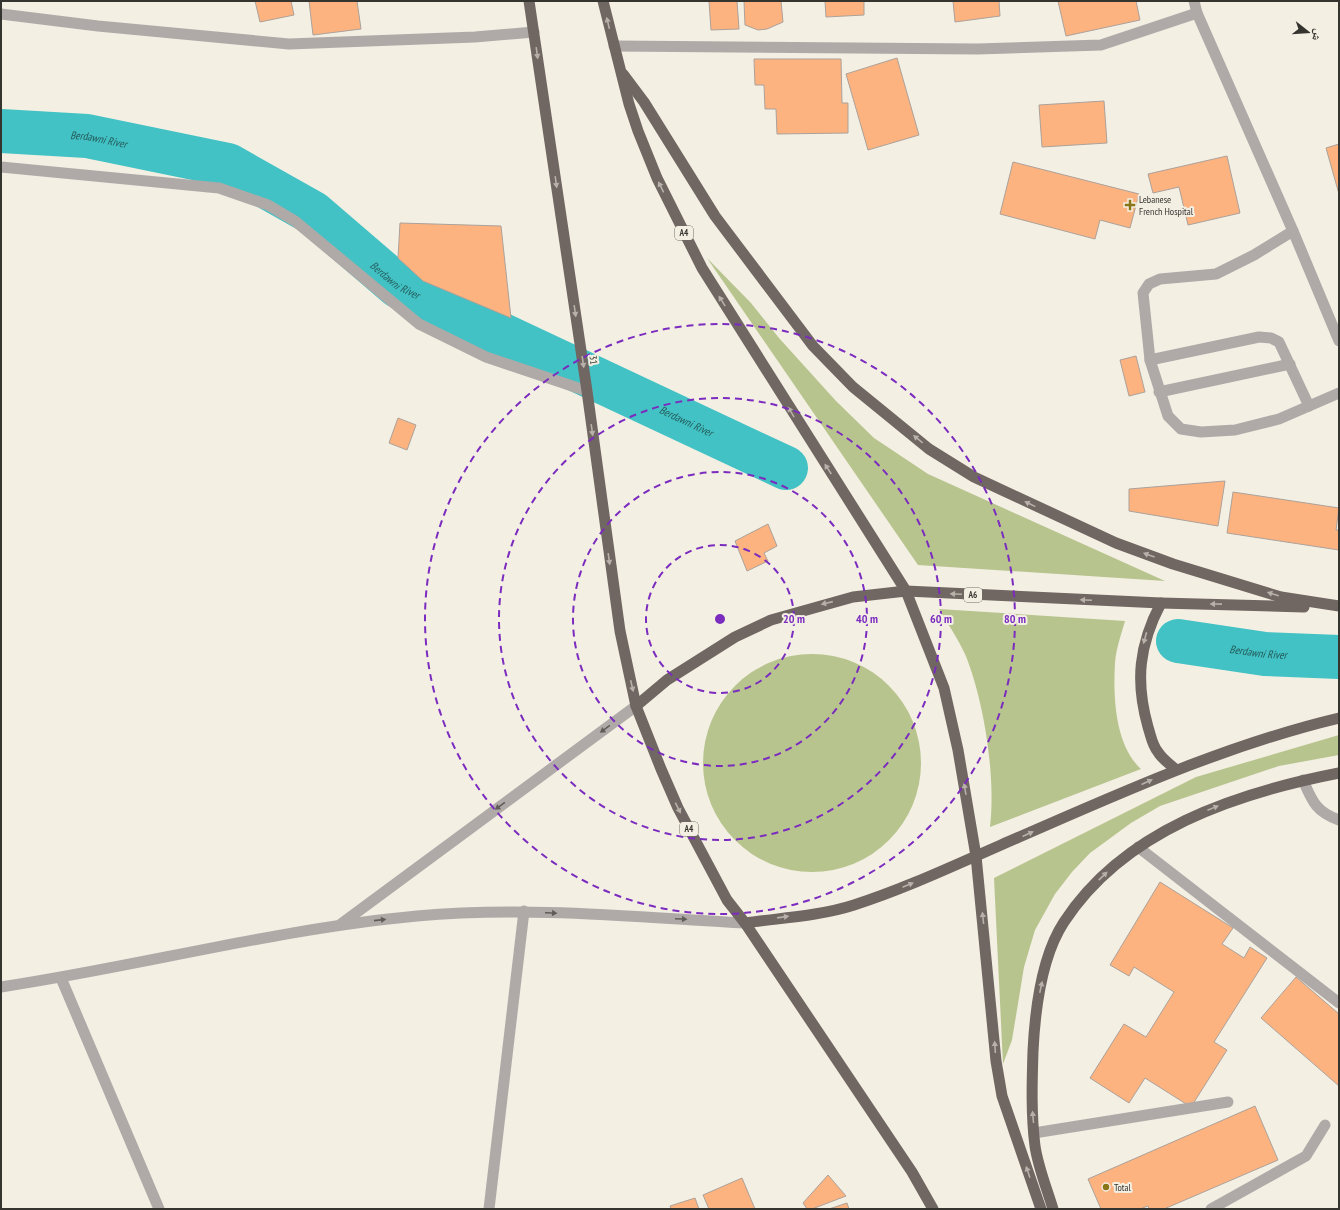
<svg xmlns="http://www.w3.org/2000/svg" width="1340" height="1210" viewBox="0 0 1340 1210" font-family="'PT Sans Narrow','Noto Naskh Arabic',sans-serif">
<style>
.green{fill:#b8c48e}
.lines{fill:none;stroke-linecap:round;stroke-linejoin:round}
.river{stroke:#42c2c4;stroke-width:44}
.building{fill:#fdb37f;stroke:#aca19a}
.service{stroke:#afaaa8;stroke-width:11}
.minor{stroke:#afaaa8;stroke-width:11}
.tertiary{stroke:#afaaa8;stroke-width:11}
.trunk{stroke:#706662;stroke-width:11}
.oneway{fill:#b8b1a9}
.oneway2{fill:#605d59}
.ring{fill:none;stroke:#7b2cbf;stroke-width:2;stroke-dasharray:7 5}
.poi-dot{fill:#8b7519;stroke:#f3efe3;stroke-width:1.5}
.labels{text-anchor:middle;stroke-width:4;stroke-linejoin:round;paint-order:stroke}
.shield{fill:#f3efe3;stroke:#6e6c65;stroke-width:1}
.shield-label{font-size:9px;font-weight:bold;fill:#35342f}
.poi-label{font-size:10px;fill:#35342f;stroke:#f3efe3;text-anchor:start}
.street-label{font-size:10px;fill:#35342f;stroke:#f3efe3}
.water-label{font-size:11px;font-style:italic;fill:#255a5a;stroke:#f3efe3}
.centre{fill:#7b2cbf;stroke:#f3efe3;stroke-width:2}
.ring-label{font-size:12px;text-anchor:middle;font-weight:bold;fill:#7b2cbf;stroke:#f3efe3;stroke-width:4;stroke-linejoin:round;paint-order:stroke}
</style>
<rect width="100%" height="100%" fill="#f3efe3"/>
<!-- green -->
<g class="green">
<polygon points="707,258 751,303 779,338 836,401 874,438 928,474 1165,581 918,565"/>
<path d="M939 609 1125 621C1121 635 1116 649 1115 663 1113 697 1115 745 1141 769L990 827C996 777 984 700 965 654 958 639 948 624 939 609Z"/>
<circle cx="812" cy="763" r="109"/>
<polygon points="1339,735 1339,755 1279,766 1160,806 1131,823 1090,853 1072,872 1055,894 1035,930 1024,967 1012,1040 1003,1064 994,878 1196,777"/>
</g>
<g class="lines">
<!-- river -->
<g class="river">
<path id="s1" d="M1 131 87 136 228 165 313 213 398 286 786 468"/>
<path id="s2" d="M1178 641 1265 654 1339 657"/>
</g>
</g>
<!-- building -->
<g class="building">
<polygon points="255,1 291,1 294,15 260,22"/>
<polygon points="309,1 357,1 361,29 313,35"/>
<polygon points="709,1 737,1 739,29 711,30"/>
<polygon points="744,1 781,1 783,22 767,29 758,30 745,25"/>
<polygon points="825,1 864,1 864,15 826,17"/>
<polygon points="953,1 999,1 1000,16 955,22"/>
<polygon points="1058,1 1136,1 1140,20 1066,36"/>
<polygon points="897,58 919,135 868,150 846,74"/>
<polygon points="754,59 841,59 842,103 848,103 848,133 777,134 776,109 765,109 764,85 755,85"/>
<polygon points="1104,101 1107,143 1042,147 1039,105"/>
<polygon points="1339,144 1339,194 1326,148"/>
<polygon points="1227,156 1240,213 1188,225 1179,187 1153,193 1148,174"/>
<polygon points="1013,162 1139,194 1130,228 1100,220 1095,239 1000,214"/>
<polygon points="400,223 501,226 511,318 423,281 398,258"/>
<polygon points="1136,356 1145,392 1129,396 1120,360"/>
<polygon points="398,418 416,425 407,450 389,443"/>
<polygon points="1225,481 1218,526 1129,511 1129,489"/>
<polygon points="1233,492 1339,508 1336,530 1339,530 1339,550 1227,533"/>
<polygon points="768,524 777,546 764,553 768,561 747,571 735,541"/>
<polygon points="1160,882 1233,928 1222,944 1244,958 1250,947 1267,958 1214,1042 1227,1050 1191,1107 1145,1078 1129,1103 1090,1078 1124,1024 1146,1037 1174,992 1134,967 1129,976 1110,965"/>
<polygon points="1296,977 1339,1014 1339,1086 1261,1018"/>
<polygon points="1255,1106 1278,1160 1164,1209 1149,1209 1148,1206 1140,1209 1101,1209 1088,1179"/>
<polygon points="828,1175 846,1196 812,1209 807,1209 803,1203"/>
<polygon points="742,1178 755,1209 709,1209 703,1195"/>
<polygon points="695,1198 699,1209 671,1209 670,1206"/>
<polygon points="847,1203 849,1209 829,1209"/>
</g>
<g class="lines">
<!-- service -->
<g class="service">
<polyline points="1293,231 1254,255 1216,274 1160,279 1149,284 1143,293 1150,360 1168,416 1181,429 1201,432 1235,430 1279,419 1339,393"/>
<polyline points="1150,360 1259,337 1271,338 1279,342 1309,406"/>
<polyline points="1159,392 1290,364"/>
</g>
<!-- minor -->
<g class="minor">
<polyline points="1194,1 1197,13 1293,231 1339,341"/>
<polyline points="1,14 98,26 289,44 475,37 534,32"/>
<polyline points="614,46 977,49 1101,45 1197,13"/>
<polyline points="1,167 219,188 268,205 295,221 419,324 486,357 587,391"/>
<path d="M1303 780C1312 801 1316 812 1339 820"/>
<polyline points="1138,847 1339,1003"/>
<polyline points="61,978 159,1209"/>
<polyline points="1034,1133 1228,1102"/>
<polyline points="489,1209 524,911"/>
<polyline points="1211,1209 1306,1156 1325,1125"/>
</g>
<!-- tertiary -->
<g class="tertiary">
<polyline points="341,924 636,706"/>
<path d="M1 987C140 966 277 929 417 916 526 906 636 917 745 923"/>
</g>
<!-- trunk -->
<g class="trunk">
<polyline points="529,1 587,391 620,631 636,706 661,769 678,808 727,900 745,923 912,1172 933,1209"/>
<polyline points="603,1 629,104 638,131 657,178 702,268 906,591 944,688 958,750 976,856 996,1061 1002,1096 1041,1209"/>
<polyline points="623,74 644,102 715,216 813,346 853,387 929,449 974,477 1116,543 1173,564 1281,597 1339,606"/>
<path d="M1161 603C1139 645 1135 681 1148 727 1151 736 1152 745 1158 752 1162 759 1170 764 1175 769"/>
<polyline points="636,706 667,680 735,637 771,620 853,597 906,591 1161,603 1304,607"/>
<path d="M745 923C780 918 820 916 854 905 904 889 953 866 1001 845 1112 797 1221 746 1339 718"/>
<path d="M1053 1209C1047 1189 1038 1167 1035 1146 1031 1115 1032 1082 1033 1051 1035 1010 1041 957 1064 922 1124 830 1236 793 1339 773"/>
</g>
</g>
<!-- one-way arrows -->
<defs><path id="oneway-solid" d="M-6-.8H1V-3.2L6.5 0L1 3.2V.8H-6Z"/></defs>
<g class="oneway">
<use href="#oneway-solid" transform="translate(608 23) rotate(-104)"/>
<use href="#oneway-solid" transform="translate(537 53) rotate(82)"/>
<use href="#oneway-solid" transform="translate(556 182) rotate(82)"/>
<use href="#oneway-solid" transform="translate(661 187) rotate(-116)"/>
<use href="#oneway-solid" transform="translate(722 301) rotate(-122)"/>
<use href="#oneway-solid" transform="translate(575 311) rotate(82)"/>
<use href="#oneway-solid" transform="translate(583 362) rotate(82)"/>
<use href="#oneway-solid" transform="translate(791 412) rotate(-122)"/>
<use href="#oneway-solid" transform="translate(592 430) rotate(82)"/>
<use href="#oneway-solid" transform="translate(918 439) rotate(-141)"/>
<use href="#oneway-solid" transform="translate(828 469) rotate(-123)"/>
<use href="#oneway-solid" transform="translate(1030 504) rotate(-154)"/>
<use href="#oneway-solid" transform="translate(1149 555) rotate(-160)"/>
<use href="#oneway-solid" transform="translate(609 559) rotate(82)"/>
<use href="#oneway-solid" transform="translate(956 594) rotate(-177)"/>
<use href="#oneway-solid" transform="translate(1273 594) rotate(-163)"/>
<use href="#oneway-solid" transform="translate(1086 600) rotate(-177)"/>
<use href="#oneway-solid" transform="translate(827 603) rotate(167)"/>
<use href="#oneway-solid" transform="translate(1216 604) rotate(-179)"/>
<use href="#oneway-solid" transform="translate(1145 638) rotate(105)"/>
<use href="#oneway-solid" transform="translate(632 686) rotate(77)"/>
<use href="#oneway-solid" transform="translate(1147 782) rotate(-24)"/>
<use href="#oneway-solid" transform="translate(965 789) rotate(-100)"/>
<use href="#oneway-solid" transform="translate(678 808) rotate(64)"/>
<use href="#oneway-solid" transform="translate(1213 808) rotate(-22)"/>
<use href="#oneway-solid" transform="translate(1028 834) rotate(-24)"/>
<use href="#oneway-solid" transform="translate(1103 876) rotate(-44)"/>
<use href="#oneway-solid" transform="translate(908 885) rotate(-23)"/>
<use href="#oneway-solid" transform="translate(783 917) rotate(-8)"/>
<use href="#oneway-solid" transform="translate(983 918) rotate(-96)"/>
<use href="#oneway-solid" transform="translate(1041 987) rotate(-78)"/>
<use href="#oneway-solid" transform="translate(995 1047) rotate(-94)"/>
<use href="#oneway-solid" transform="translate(1033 1117) rotate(-95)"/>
<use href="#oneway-solid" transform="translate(1028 1172) rotate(-109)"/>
</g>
<g class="oneway2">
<use href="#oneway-solid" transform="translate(605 729) rotate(144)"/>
<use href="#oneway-solid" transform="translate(500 806) rotate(144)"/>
<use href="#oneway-solid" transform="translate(551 913) rotate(3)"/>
<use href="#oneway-solid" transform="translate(681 919) rotate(3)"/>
<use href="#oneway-solid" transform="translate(380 920) rotate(-6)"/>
</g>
<!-- distance rings -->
<g class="ring">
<circle cx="720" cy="619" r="74"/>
<circle cx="720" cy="619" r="147"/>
<circle cx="720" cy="619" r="221"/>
<circle cx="720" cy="619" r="295"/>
</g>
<!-- markers -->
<g class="poi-dot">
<path d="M1128 199h4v4h4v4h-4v4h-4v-4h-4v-4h4z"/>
<circle cx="1106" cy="1187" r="4"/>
</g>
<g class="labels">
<!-- shield labels -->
<g class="shield">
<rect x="675" y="226" width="18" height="14" rx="3"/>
<rect x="964" y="588" width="18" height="14" rx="3"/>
<rect x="680" y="822" width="18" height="14" rx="3"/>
</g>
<g class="shield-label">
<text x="684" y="236">A4</text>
<text x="973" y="598">A6</text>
<text x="689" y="832">A4</text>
</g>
<!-- poi labels -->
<g class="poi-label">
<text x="1139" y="203">Lebanese<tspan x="1139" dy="12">French Hospital</tspan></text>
<text x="1114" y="1191">Total</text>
</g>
<!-- street labels -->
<g class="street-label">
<text transform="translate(594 360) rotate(82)" y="4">31</text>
</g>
<!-- water labels -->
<g class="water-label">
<text dy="4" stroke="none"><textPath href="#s1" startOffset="98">Berdawni River</textPath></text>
<text dy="4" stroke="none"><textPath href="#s1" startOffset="434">Berdawni River</textPath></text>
<text dy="4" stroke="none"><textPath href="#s1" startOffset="758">Berdawni River</textPath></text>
<text dy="4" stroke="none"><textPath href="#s2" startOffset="81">Berdawni River</textPath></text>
</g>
</g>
<circle cx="720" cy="619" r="6" class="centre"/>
<g class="ring-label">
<text x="794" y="623">20 m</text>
<text x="867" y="623">40 m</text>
<text x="941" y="623">60 m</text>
<text x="1015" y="623">80 m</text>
</g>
<!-- border -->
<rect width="1340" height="1210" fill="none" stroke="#35342f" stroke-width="4"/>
<!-- north arrow -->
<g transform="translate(1308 32) rotate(107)" stroke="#f3efe3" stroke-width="3" paint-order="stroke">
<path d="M0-3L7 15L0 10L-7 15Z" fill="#35342f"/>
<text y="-6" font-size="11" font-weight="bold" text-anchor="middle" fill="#35342f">ش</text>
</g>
</svg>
